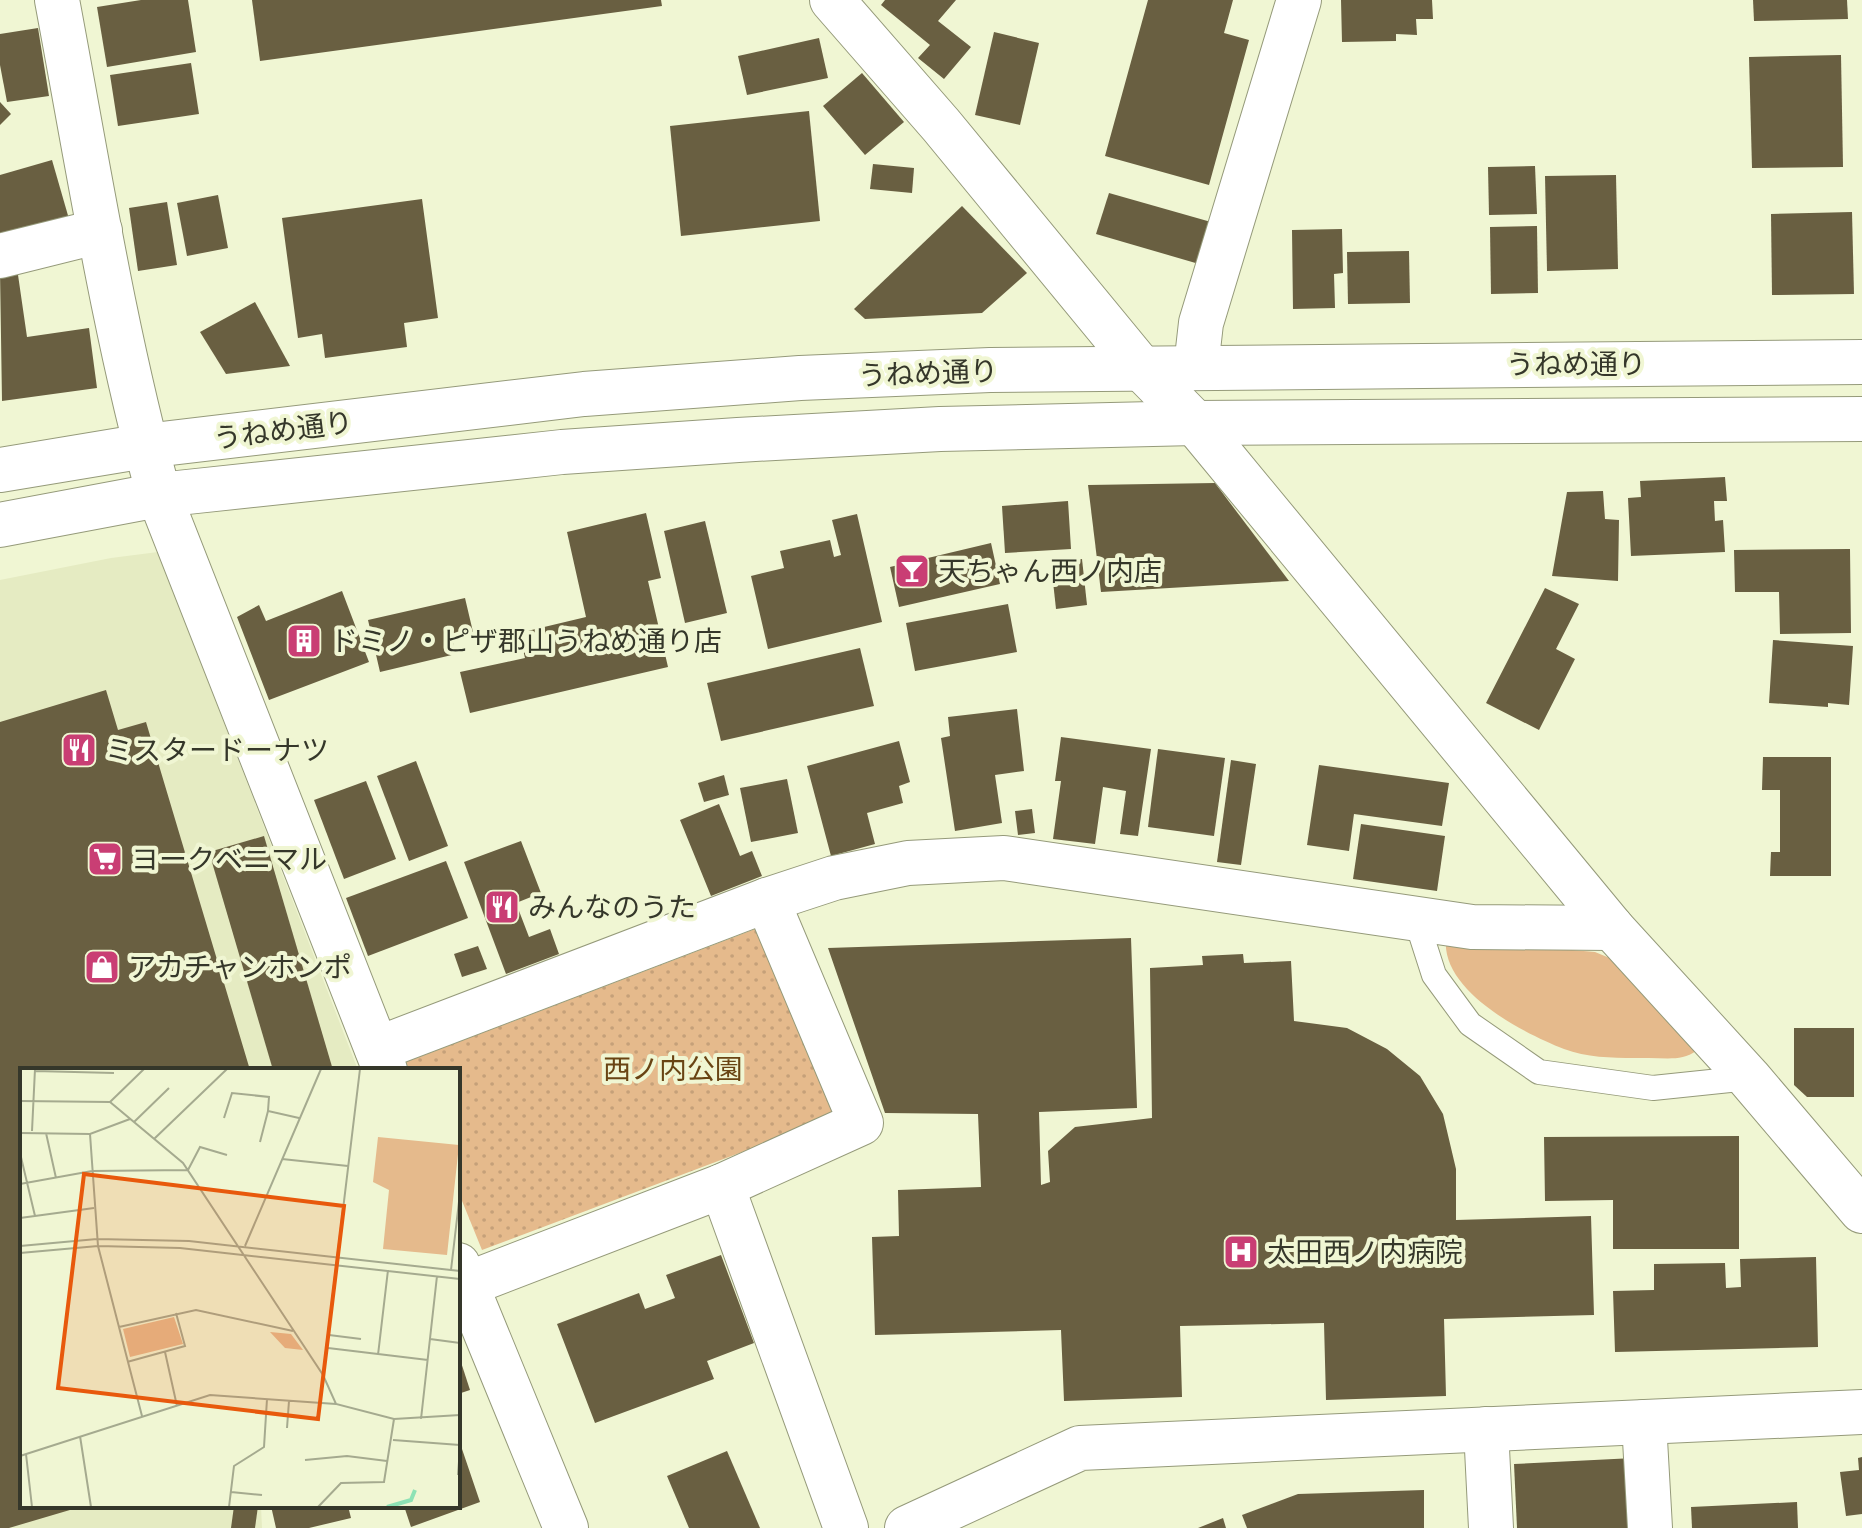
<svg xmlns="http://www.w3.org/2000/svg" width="1862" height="1528" viewBox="0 0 1862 1528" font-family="'Roboto Condensed','Noto Sans JP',sans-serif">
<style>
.built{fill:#e5ebc2}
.grass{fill:#e5ba8c}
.park{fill:url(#park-dots)}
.building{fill:#695f41}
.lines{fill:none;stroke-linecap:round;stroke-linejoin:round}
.service-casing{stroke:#959a7a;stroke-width:26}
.minor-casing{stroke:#959a7a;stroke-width:46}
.tertiary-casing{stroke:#959a7a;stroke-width:46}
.service{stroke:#fff;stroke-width:24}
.minor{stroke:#fff;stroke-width:44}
.tertiary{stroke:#fff;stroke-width:44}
.labels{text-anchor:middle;stroke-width:8;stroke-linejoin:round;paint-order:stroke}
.street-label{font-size:28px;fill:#35372a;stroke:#f0f6d3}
.poi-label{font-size:28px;fill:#35372a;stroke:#f0f6d3;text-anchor:start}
.park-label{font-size:28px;fill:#694413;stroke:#f0f6d3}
.inset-river{fill:none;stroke:#8de2b5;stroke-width:4}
.inset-road{fill:none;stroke:#a5aa8f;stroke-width:2}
.view{fill:#e8590c;fill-opacity:0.15;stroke:#e8590c;stroke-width:4}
.inset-edge{fill:none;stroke:#35372a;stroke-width:4}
</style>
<defs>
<pattern id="park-dots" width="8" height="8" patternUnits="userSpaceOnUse" patternTransform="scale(2)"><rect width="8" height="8" fill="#e5ba8c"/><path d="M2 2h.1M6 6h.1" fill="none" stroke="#c5a079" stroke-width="1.8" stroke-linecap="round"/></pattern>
</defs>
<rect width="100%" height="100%" fill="#f0f6d3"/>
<!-- built -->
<polygon class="built" points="158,552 358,1070 22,1070 22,1506 261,1506 262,1528 0,1528 0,580 111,558"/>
<!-- grass -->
<path class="grass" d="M1446 939 1595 952 1612 959 1696 1051C1683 1061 1666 1058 1649 1058 1621 1058 1591 1059 1564 1049 1523 1033 1441 991 1446 939Z"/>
<!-- park -->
<polygon class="park" points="755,929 843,1114 482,1250 458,1191 458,1070 409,1070 406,1062"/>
<!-- building -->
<g class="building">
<polygon points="141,0 188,0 196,52 107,67 97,7"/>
<polygon points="252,0 661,0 662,6 260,61"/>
<polygon points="885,0 956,0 938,21 971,47 944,79 918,58 930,45 881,5"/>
<polygon points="1148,0 1233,0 1224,33 1249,40 1209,185 1105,156"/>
<polygon points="1341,0 1432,0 1433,19 1416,19 1417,35 1396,34 1396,41 1342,42"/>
<polygon points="1753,0 1847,0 1848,19 1754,21"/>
<polygon points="38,28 49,96 7,102 0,65 0,34"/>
<polygon points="994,32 1039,43 1020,125 975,115"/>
<polygon points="819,38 828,78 747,95 738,56"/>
<polygon points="1841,55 1843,167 1752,168 1749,57"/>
<polygon points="191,63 199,114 118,126 110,75"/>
<polygon points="862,73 904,122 865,155 823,106"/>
<polygon points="0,102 11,114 0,125"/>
<polygon points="809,111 820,221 681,236 670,126"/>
<polygon points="52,160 69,219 0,239 0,175"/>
<polygon points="873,164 914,168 912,193 870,189"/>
<polygon points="1535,166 1537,214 1489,215 1488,167"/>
<polygon points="1616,175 1618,269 1547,271 1545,176"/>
<polygon points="1109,193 1211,222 1199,264 1096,234"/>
<polygon points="218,195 228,248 187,256 177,203"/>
<polygon points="422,199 438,318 404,323 407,347 325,358 322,334 298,338 282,218"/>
<polygon points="167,202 177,265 138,271 129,208"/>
<polygon points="962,206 1027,273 982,313 865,319 854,309"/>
<polygon points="1852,212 1854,294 1772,295 1771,214"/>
<polygon points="1537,226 1538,293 1491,294 1490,227"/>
<polygon points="1342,229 1343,273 1334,274 1335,308 1293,309 1292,230"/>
<polygon points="1409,251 1410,303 1348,304 1347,252"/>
<polygon points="17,268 27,337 89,328 97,388 2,401 0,271"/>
<polygon points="255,302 290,366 226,374 200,332"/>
<polygon points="1725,477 1727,501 1714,501 1715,521 1723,520 1725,552 1631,556 1628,498 1641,497 1640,481"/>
<polygon points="1215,483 1289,581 1101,592 1088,485"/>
<polygon points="1603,491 1605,519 1619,520 1618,581 1552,576 1567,492"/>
<polygon points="1068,501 1071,549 1005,553 1002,506"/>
<polygon points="646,513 661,578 648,581 668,667 470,713 460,672 525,658 519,633 586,617 567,532"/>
<polygon points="857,514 882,622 768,649 751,576 784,568 780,551 830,540 834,557 841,555 832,520"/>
<polygon points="705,521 727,613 685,623 664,531"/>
<polygon points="991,543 1000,584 899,607 890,567"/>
<polygon points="1850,549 1851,633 1780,634 1779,592 1735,592 1734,550"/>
<polygon points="1082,559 1087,605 1056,609 1051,563"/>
<polygon points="1545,588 1579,604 1556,649 1575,659 1539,730 1486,703"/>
<polygon points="342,591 369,662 269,700 237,617 259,605 266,621"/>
<polygon points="465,598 473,632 452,637 456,654 380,672 368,620"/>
<polygon points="1008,604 1017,652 915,671 906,623"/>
<polygon points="1773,640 1853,646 1849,705 1828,703 1828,707 1769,703"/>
<polygon points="860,648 874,706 721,741 707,683"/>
<polygon points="106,690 118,730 146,722 250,1070 22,1070 22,1506 80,1507 9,1528 0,1528 0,722"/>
<polygon points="1017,709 1024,771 995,775 1002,823 955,831 941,738 950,736 948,717"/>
<polygon points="1061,737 1151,749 1138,836 1120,834 1126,791 1103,787 1095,844 1053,839 1061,781 1055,781"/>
<polygon points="899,741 910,782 899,786 903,803 867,813 875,844 831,856 807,766"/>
<polygon points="1158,749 1225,758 1214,836 1148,827"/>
<polygon points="1763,757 1831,757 1831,876 1770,876 1771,852 1780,852 1780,790 1762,790"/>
<polygon points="1231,760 1256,764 1241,865 1217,862"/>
<polygon points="416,761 448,846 409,861 377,776"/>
<polygon points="1319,765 1449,783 1442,826 1354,814 1349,851 1307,845"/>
<polygon points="724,775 729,795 704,802 698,783"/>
<polygon points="787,779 798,833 751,842 740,788"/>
<polygon points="366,781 396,859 344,879 314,800"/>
<polygon points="719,804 740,856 752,851 762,876 711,896 680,820"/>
<polygon points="1032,809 1035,833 1018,835 1015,811"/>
<polygon points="1361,824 1445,836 1437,891 1353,879"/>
<polygon points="264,836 333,1070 273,1070 209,852"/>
<polygon points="521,841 541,893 516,903 529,937 550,929 559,954 506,974 464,862"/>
<polygon points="446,861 468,918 368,956 346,898"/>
<polygon points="1131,938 1137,1108 1039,1112 1041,1185 1050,1182 1048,1151 1075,1127 1152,1118 1150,968 1203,965 1202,956 1243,954 1244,963 1291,961 1294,1021 1347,1028 1387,1049 1420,1076 1443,1114 1456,1169 1456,1220 1591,1216 1594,1315 1444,1319 1446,1396 1326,1400 1324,1323 1180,1326 1182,1397 1064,1401 1061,1330 875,1335 872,1237 899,1236 898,1190 981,1187 978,1114 885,1113 828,948"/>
<polygon points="478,946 487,969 462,977 454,954"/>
<polygon points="1794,1028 1854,1028 1854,1097 1807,1097 1794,1085"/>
<polygon points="1739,1136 1739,1249 1613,1249 1613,1200 1545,1201 1544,1137"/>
<polygon points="721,1255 754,1343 707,1361 714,1379 595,1423 557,1324 639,1293 645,1309 675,1298 666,1275"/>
<polygon points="1816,1257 1818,1347 1615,1352 1613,1291 1654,1290 1654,1264 1725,1263 1726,1288 1741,1287 1740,1259"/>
<polygon points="458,1353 470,1390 458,1394"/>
<polygon points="462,1449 480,1502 411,1527 404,1506 458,1506 458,1451"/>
<polygon points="727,1451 760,1528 689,1528 667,1476"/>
<polygon points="1862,1457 1862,1514 1846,1516 1840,1472 1859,1470 1858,1458"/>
<polygon points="1634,1458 1637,1528 1517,1528 1514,1464"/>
<polygon points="1424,1490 1424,1528 1247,1528 1242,1515 1298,1494"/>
<polygon points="1797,1502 1798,1528 1692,1528 1691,1507"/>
<polygon points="234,1506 258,1506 255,1528 231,1528"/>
<polygon points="271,1506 348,1506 351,1518 309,1528 276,1528"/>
<polygon points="1223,1518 1226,1528 1198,1528"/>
</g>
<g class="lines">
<defs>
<polyline id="service" points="1416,919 1434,975 1470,1024 1539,1072 1653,1088 1749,1078"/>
<g id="minor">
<path d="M57 0C88 165 114 333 159 495L385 1070"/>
<polyline points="0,256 100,231"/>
<polyline points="1196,367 1201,323 1299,0"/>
<polyline points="377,1049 767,900 834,878 908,863 1004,858 1472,927 1612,928"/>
<polyline points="722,1186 846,1528"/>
<polyline points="458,1265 566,1528"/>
<polyline points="465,1285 722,1186 861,1123 767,900"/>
<polyline points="1644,1422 1650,1528"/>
<polyline points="1486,1429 1491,1528"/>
<polyline points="907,1528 1080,1448 1862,1412"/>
</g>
<g id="tertiary">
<polyline points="832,0 941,125 1141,368 1195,423 1612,928 1749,1078 1862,1211"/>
<polyline points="0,470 145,446 584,394 800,378 990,370 1862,362"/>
<polyline points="0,525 159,495 562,452 738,440 940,429 1195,423 1862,419"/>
</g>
</defs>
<!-- service casing -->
<use href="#service" class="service-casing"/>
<!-- minor casing -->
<use href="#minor" class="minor-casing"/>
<!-- tertiary casing -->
<use href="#tertiary" class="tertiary-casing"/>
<!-- service -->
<use href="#service" class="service"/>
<!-- minor -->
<use href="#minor" class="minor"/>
<!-- tertiary -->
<use href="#tertiary" class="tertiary"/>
</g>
<!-- icons -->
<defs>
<symbol id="bar-square" viewBox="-11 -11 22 22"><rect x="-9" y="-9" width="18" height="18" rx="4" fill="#c93e74" stroke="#f0f6d3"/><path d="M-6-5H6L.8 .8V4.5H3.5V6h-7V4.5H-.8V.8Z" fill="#fff"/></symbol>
<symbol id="building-square" viewBox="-11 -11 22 22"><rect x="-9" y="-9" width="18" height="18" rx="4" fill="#c93e74" stroke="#f0f6d3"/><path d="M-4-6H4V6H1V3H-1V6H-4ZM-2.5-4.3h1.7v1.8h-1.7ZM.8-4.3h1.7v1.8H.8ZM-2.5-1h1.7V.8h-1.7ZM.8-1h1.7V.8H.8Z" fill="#fff"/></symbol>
<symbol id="restaurant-square" viewBox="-11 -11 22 22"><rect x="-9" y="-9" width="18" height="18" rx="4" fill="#c93e74" stroke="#f0f6d3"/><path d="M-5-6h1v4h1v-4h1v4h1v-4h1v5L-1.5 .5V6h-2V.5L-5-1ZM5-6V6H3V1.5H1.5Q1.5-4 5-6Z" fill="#fff"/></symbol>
<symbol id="supermarket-square" viewBox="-11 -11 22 22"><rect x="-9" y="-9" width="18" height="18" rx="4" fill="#c93e74" stroke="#f0f6d3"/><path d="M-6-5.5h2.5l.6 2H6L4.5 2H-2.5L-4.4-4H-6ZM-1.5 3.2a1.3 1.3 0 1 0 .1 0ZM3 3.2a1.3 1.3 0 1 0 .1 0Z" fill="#fff"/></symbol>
<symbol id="shop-square" viewBox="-11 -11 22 22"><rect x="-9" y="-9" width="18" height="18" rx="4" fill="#c93e74" stroke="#f0f6d3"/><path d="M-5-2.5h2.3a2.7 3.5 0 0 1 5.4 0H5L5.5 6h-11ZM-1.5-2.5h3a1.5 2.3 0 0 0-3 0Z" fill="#fff"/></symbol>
<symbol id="hospital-square" viewBox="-11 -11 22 22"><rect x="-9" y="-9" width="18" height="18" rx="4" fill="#c93e74" stroke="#f0f6d3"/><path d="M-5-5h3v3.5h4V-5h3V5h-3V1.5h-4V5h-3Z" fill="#fff"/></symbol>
</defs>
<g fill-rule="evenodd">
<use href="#bar-square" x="892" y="551" width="40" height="40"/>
<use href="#building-square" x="284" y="621" width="40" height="40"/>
<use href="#restaurant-square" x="59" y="730" width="40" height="40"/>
<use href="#supermarket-square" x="85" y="839" width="40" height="40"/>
<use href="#restaurant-square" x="482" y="887" width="40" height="40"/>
<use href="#shop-square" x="82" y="947" width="40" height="40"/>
<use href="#hospital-square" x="1221" y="1232" width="40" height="40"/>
</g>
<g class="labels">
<!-- street labels -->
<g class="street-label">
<text x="1576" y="374">うねめ通り</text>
<text transform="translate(928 373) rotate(-2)" y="10">うねめ通り</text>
<text transform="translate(283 430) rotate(-7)" y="10">うねめ通り</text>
</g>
<!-- poi labels -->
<g class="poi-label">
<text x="938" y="581">天ちゃん西ノ内店</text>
<text x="330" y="651">ドミノ・ピザ郡山うねめ通り店</text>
<text x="105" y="760">ミスタードーナツ</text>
<text x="131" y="869">ヨークベニマル</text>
<text x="528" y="917">みんなのうた</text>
<text x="128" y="977">アカチャンホンポ</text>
<text x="1267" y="1262">太田西ノ内病院</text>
</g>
<!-- park labels -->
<g class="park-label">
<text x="673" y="1079">西ノ内公園</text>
</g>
</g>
<!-- overview -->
<g transform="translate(20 1068)">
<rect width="440" height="440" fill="#f0f6d3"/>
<path d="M358 69 439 77 427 187 363 181 369 122 353 114ZM250 264 271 266 283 282 265 280Z" fill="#e5ba8c"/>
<path d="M154 249 163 276 110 289 103 261Z" fill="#e5ba8c"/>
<path class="inset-river" d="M367 439 391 432 395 422"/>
<path class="inset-road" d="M15 3 94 5M0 33 90 34 163 95 303 307 316 336 374 351 440 347M90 34 124 1M204 50 212 25 249 29 248 43 279 50M114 54 149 20M12 63 15 1M0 65 70 66 110 51M26 65 36 110M70 66 78 178 122 348M134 71 207 1M240 74 248 43M0 85 15 148M262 91 328 98M0 116 72 103 168 102 180 79 207 87M0 150 74 140M0 178 77 171 169 173 440 203M225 178 301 1M0 185 78 178 160 180 440 211M431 202 440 125M99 259 176 242 273 263M309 267 341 271M410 271 440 275M308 280 408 292M145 284 157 338M358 287 368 202M107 294 165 278 156 245M303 307 340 1M401 351 417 208M267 360 269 333M60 368 71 439M373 372 440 377M6 386 12 439M0 388 190 327 316 336M285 392 327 388 367 393M438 407 440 380M211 424 242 427M209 439 214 398 244 379 247 331M298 439 321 415 364 414 374 351"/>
<path class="view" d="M64 106 324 138 298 351 38 320Z"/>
<rect width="440" height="440" class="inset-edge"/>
</g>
</svg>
